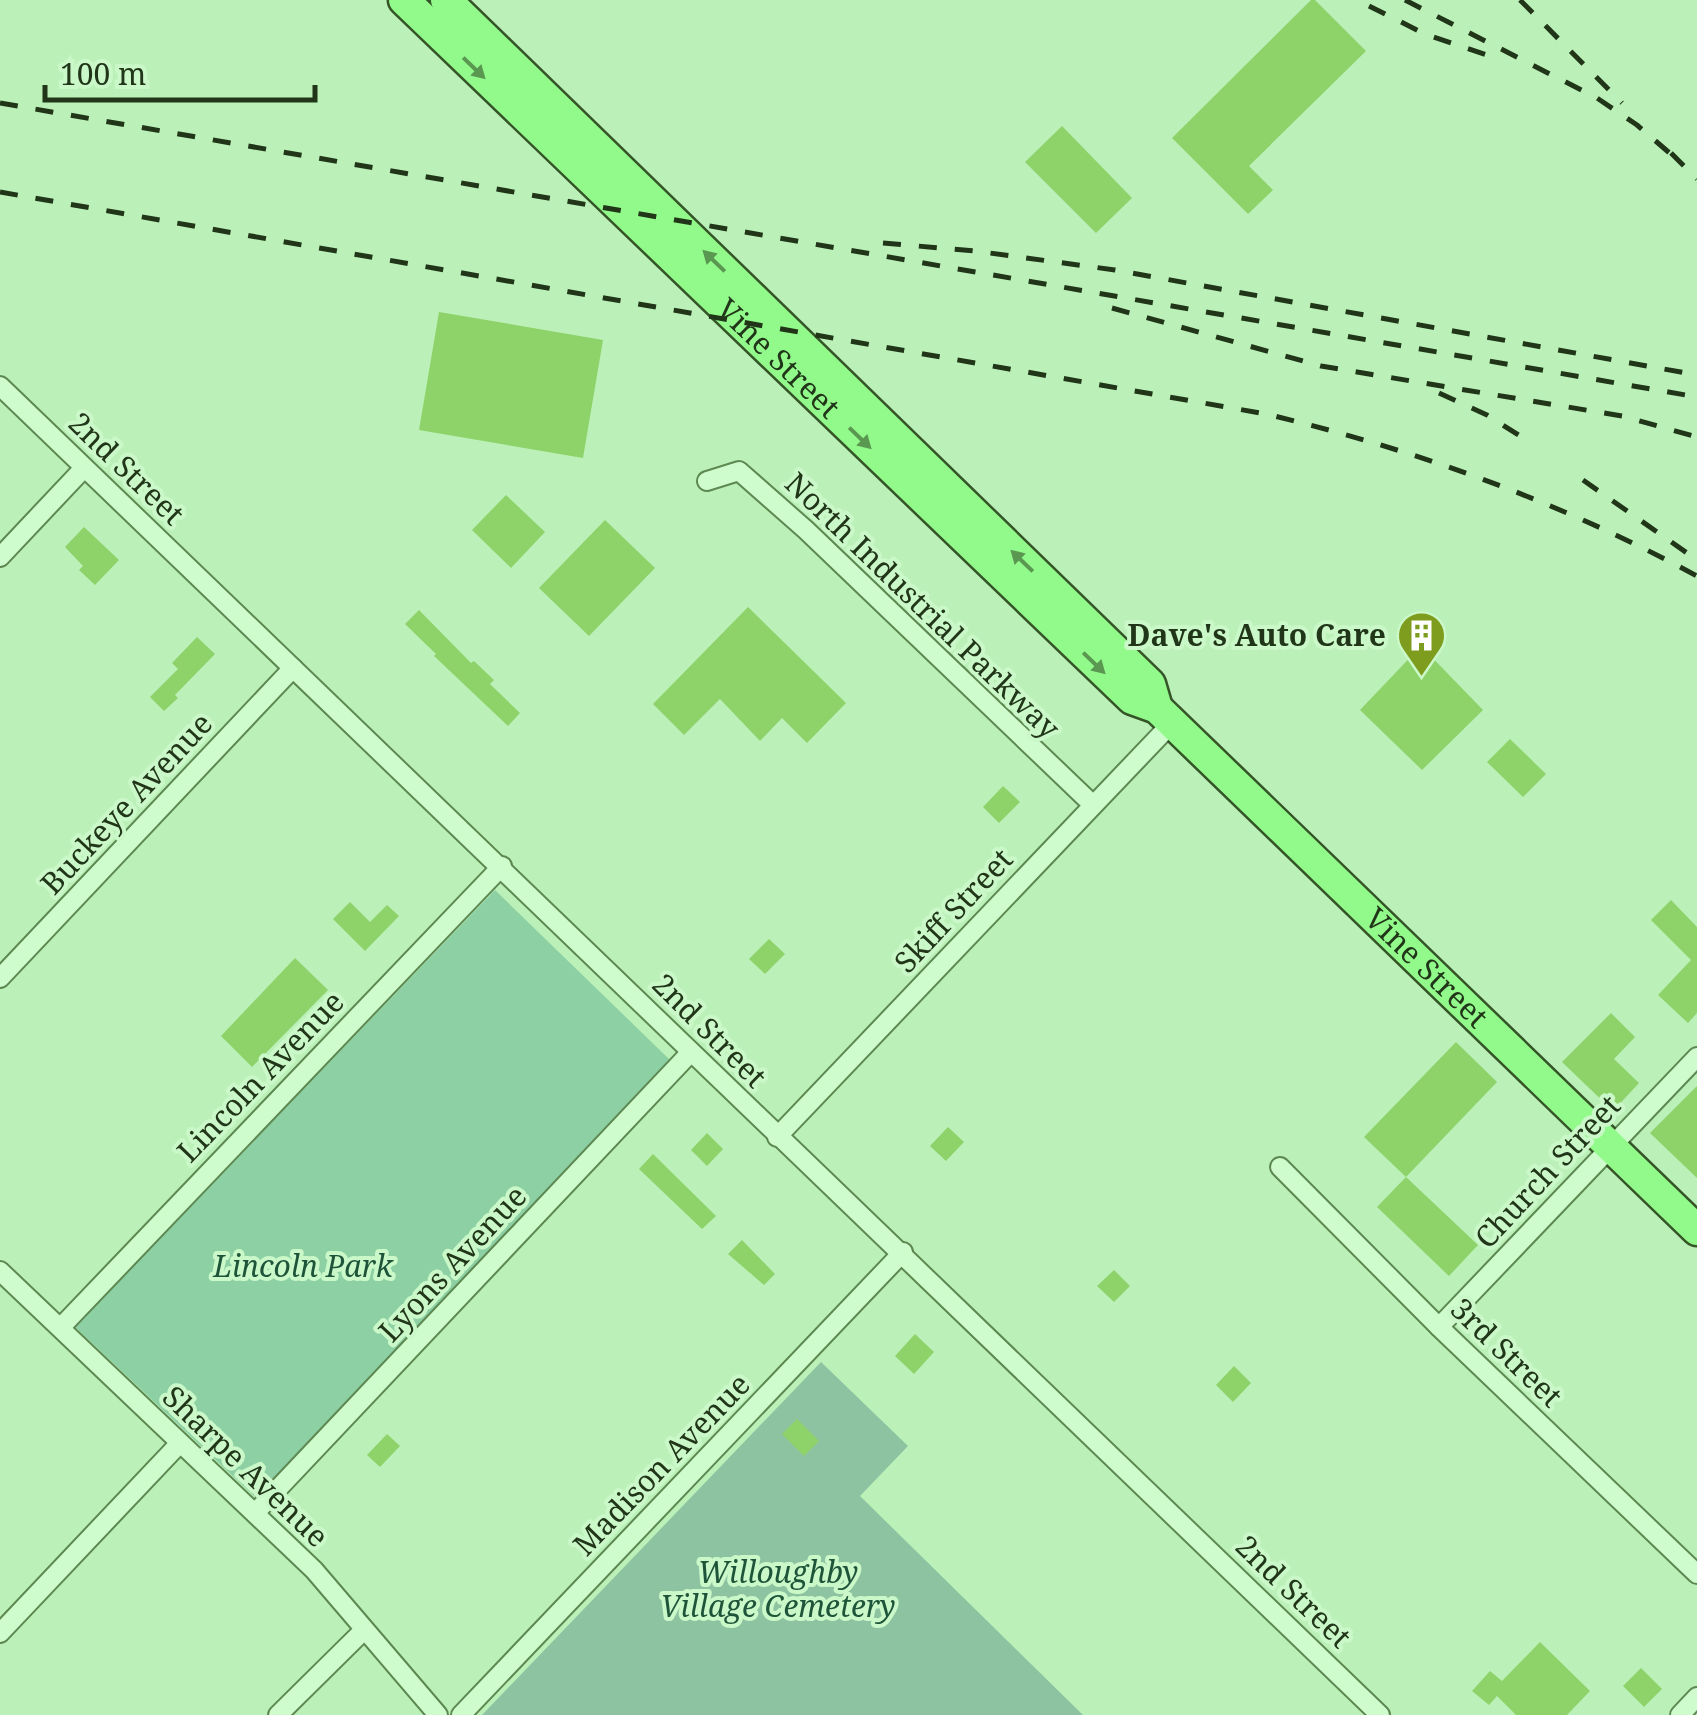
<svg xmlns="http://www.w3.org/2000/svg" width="1697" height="1715" viewBox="0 0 1697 1715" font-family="'Noto Serif',serif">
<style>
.green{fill:#8cd0a4}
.cemetery{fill:#8dc3a0}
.building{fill:#8ed36a}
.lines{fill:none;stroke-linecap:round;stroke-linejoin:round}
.minor-casing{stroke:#5e8852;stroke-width:22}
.primary-casing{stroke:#355528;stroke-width:35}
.minor{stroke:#cefccc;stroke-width:18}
.primary{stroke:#92fa8b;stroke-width:30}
.rail{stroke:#213619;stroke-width:5;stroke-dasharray:18 18;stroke-linecap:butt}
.oneway{fill:#5a9852}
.labels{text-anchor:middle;stroke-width:8;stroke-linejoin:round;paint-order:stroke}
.street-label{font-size:30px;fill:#213619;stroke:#caf8c8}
.poi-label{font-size:30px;font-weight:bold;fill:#213619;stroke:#caf8c8;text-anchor:end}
.park-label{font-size:30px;font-style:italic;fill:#1e5439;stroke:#caf8c8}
</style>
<rect width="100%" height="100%" fill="#bbf1b8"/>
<!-- green -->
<polygon class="green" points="495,890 670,1060 256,1498 75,1327"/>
<!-- cemetery -->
<polygon class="cemetery" points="821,1362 908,1446 860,1496 1083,1715 482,1715"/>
<!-- building -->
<g class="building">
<polygon points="1311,0 1315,0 1366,51 1249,166 1273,190 1248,214 1172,138"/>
<polygon points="1062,126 1132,198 1096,233 1025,162"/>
<polygon points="439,312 603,340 583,458 419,430"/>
<polygon points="506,495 545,532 511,568 472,530"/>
<polygon points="605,520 655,568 589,636 539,588"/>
<polygon points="84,527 119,560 95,585 79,570 83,566 65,547"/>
<polygon points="748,607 846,703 807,743 782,718 760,741 720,699 684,735 653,704"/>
<polygon points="419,610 471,663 474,661 494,680 490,684 520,713 508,726 434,656 436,654 405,624"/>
<polygon points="197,637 215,654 175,695 178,698 164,711 150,697 178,669 172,663"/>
<polygon points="1421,646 1483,710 1422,770 1360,710"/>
<polygon points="1510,739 1546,774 1523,797 1487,762"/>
<polygon points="1003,786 1020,802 999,823 983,807"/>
<polygon points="1671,900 1697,927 1697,1013 1688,1023 1658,995 1691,960 1651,920"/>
<polygon points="350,902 370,922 387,905 399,916 365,951 333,919"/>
<polygon points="769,939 785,954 765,974 749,959"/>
<polygon points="295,958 328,990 252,1067 221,1036"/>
<polygon points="1611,1013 1635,1037 1614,1059 1639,1083 1613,1111 1562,1062"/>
<polygon points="1456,1042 1497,1082 1406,1177 1364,1137"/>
<polygon points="1697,1086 1697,1178 1650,1133"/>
<polygon points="948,1127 964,1142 946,1161 930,1146"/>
<polygon points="707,1133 723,1149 707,1166 691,1150"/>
<polygon points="653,1154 716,1216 702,1229 639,1169"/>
<polygon points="1406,1177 1478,1245 1449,1276 1377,1207"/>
<polygon points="742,1240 775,1274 764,1285 728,1254"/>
<polygon points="1114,1270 1130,1286 1114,1302 1097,1286"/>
<polygon points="915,1334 934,1352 914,1374 895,1356"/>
<polygon points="1234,1366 1251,1383 1233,1402 1216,1385"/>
<polygon points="797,1419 819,1441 804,1456 782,1434"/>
<polygon points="387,1434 400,1446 380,1467 367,1455"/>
<polygon points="1540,1642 1590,1691 1567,1715 1516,1715 1497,1696 1489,1705 1472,1691 1490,1671 1502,1681"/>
<polygon points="1641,1668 1662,1689 1644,1707 1623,1686"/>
</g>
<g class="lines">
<defs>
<g id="minor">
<polyline points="0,386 1380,1715"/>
<polyline points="707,481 739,471 806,530 1092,804"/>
<polyline points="0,557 84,468"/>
<polyline points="0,978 293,668"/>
<polyline points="777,1137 1171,724"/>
<polyline points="1280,1167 1439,1327 1697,1574"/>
<polyline points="0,1271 314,1570 438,1715"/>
<polyline points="61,1327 502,866"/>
<polyline points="1439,1327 1697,1057"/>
<polyline points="255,1513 691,1052"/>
<polyline points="0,1633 180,1443"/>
<polyline points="278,1715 364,1630"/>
<polyline points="461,1715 903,1252"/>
<polyline points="1680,1715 1697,1697"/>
</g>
<g id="primary">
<path id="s1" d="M404 0 1132 699 1157 708 1697 1230"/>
<polyline points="446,0 1150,684 1157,708"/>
</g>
</defs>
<!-- minor casing -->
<use href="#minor" class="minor-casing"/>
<!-- primary casing -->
<use href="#primary" class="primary-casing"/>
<!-- minor -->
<use href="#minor" class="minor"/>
<!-- primary -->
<use href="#primary" class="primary"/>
<!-- rail -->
<g class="rail">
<polyline points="1405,0 1597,98 1637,125 1680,162"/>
<polyline points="1520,0 1622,103"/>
<polyline points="1369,6 1425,34 1487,55"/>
<polyline points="0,103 1697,397"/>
<polyline points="1671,153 1697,179"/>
<path d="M0 192 1266 414C1417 450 1560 502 1697 576"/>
<polyline points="883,243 975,251 1115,270 1697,375"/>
<polyline points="1112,308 1321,366 1622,416 1697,437"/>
<polyline points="1439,393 1487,415 1528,441"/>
<polyline points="1583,480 1697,560"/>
</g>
</g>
<!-- one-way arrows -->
<defs><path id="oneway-solid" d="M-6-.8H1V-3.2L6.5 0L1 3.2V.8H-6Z" transform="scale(2.5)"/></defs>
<g class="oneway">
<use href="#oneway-solid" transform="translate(474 68) rotate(44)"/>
<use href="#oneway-solid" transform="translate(714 261) rotate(-136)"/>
<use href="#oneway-solid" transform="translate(860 438) rotate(44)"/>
<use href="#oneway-solid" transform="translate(1022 561) rotate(-136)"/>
<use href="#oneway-solid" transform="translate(1094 663) rotate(44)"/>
</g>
<!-- icons -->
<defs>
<symbol id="building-pin" viewBox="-11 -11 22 30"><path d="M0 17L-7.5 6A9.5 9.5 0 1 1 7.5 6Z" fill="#7e9c1d" stroke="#caf8c8"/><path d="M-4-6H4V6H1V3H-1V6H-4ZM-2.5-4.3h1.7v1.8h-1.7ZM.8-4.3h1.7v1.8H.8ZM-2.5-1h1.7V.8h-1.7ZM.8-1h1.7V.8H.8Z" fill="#fff"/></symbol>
</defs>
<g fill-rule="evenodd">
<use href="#building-pin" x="1394" y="608" width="55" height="75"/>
</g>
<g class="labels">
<!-- street labels -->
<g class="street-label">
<text dy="10" stroke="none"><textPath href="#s1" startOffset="518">Vine Street</textPath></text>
<text transform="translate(126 469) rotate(44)" y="10">2nd Street</text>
<text transform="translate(922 606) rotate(44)" y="10">North Industrial Parkway</text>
<text transform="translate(127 804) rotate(-47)" y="10">Buckeye Avenue</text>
<text transform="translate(954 911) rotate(-47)" y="10">Skiff Street</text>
<text dy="10" stroke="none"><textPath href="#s1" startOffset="1410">Vine Street</textPath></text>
<text transform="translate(709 1031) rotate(45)" y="10">2nd Street</text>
<text transform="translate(261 1077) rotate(-46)" y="10">Lincoln Avenue</text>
<text transform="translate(1548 1172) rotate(-47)" y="10">Church Street</text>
<text transform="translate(453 1264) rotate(-47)" y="10">Lyons Avenue</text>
<text transform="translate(1506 1353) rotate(44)" y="10">3rd Street</text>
<text transform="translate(662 1465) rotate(-46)" y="10">Madison Avenue</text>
<text transform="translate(245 1467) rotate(44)" y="10">Sharpe Avenue</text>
<text transform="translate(1293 1592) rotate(44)" y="10">2nd Street</text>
</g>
<!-- poi labels -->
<g class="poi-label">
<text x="1386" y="646">Dave's Auto Care</text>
</g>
<!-- park labels -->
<g class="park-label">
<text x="303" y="1277">Lincoln Park</text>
<text x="778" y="1583">Willoughby<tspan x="778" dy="34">Village Cemetery</tspan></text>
</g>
</g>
<!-- scale -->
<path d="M45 85v15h270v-15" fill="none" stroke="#213619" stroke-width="5"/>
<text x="60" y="85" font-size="30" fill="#213619" stroke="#caf8c8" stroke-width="8" paint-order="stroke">100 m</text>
</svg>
